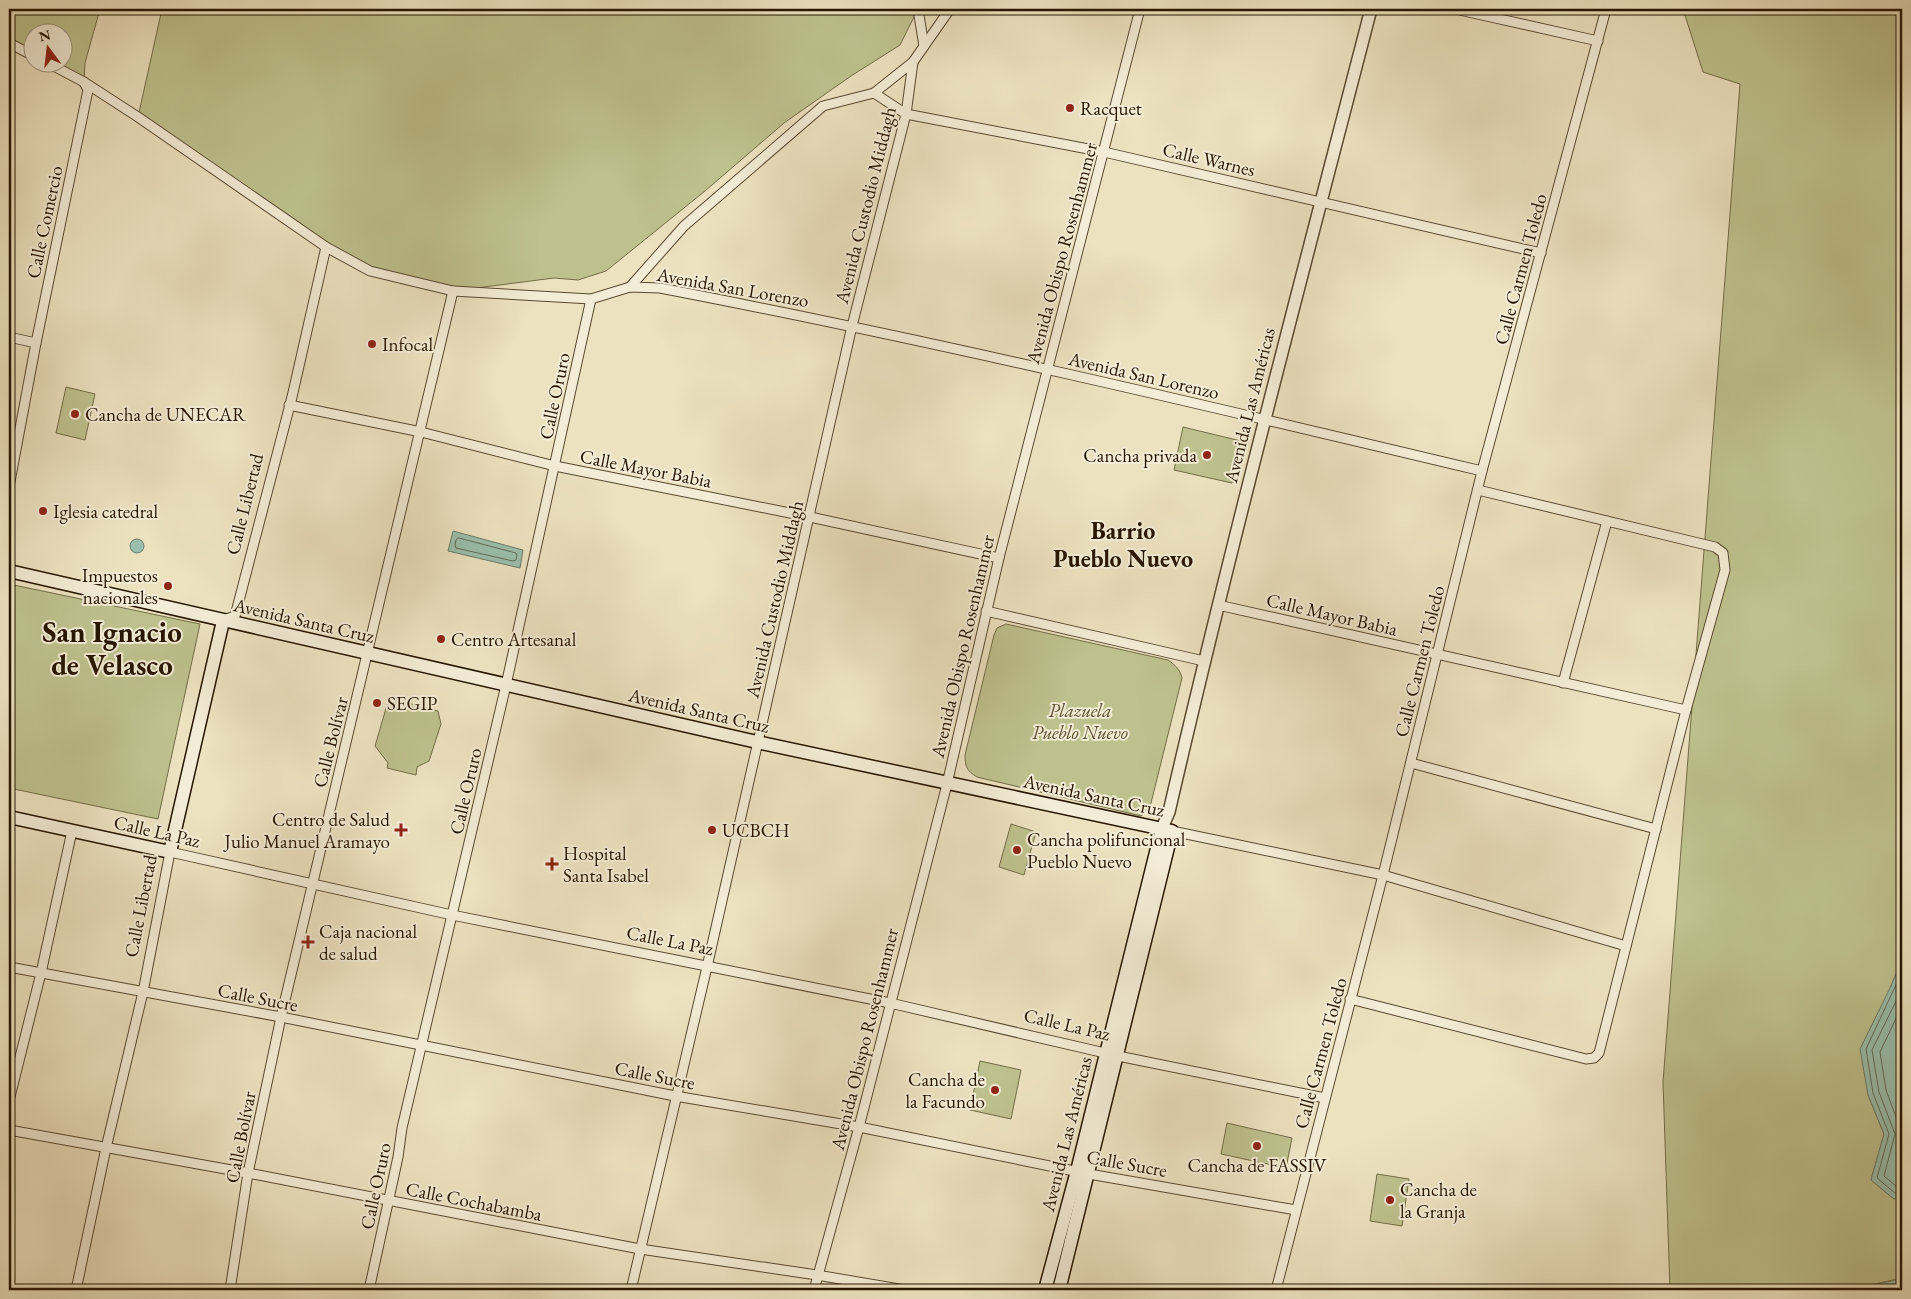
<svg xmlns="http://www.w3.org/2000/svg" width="1911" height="1299" viewBox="0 0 1911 1299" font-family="'EB Garamond',serif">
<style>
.green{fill:#bec18e;stroke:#726c47}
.water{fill:#9abfad;stroke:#6c7b68}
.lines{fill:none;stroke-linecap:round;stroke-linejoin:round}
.shore{stroke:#606a56;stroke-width:1}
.minor-casing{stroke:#584930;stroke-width:11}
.tertiary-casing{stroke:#584930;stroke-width:14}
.secondary-casing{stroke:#261600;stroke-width:15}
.minor{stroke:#f3ecd6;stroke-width:9}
.tertiary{stroke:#f3ecd6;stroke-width:11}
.secondary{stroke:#f3ecd6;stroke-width:12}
.poi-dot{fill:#8f2418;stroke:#f3ecd6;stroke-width:2}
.labels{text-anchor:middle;stroke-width:4;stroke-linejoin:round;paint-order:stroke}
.poi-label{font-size:19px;fill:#261600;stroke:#f3ecd6;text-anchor:start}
.street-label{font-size:19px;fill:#261600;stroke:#f3ecd6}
.park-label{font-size:19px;font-style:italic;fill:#5b5232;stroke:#f3ecd6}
.district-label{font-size:24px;font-weight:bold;fill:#261600;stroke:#f3ecd6}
.town-label{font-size:29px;font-weight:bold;fill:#261600;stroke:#f3ecd6}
</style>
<rect width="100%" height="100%" fill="#ece2c0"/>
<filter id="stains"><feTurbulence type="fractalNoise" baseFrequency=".004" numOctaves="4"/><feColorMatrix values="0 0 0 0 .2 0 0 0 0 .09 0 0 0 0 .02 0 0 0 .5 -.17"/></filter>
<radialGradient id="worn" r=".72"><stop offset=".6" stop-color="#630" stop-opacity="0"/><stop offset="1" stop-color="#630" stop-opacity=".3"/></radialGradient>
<!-- green -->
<g class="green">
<polygon points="9,9 100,9 85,63 84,82 46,63 62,62 62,32 32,32 32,55 9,43"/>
<polygon points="162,9 918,9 900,45 851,76 784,123 705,191 606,271 578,280 554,278 453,291 370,271 138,117"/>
<polygon points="1683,9 1902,9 1902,959 1891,986 1868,1095 1884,1134 1871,1180 1894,1199 1902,1197 1902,1278 1861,1287 1855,1290 1670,1290 1663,1082 1740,84 1703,72"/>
<polygon points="66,387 95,394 85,440 56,433"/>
<polygon points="1183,427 1241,441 1232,483 1174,470"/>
<polygon points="9,584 200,624 158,819 9,788"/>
<path d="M1006 624 1168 660C1175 665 1180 669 1182 678L1151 803 1148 810 1141 816 977 777C967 771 965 767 965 755L994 635 997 628Z"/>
<polygon points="397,700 438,711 441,724 429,761 417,767 416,775 387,768 388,763 375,746 387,705"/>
<polygon points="1011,824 1036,832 1024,875 999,867"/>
<polygon points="980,1061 1021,1070 1011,1119 970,1110"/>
<polygon points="1227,1123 1292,1138 1286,1168 1221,1154"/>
<polygon points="1377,1174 1409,1179 1402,1226 1370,1221"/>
</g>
<!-- water -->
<g class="water">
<polygon points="453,531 523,550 520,568 448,551"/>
<circle cx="137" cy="546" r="7"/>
<polygon points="1902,959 1902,1197 1894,1199 1871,1180 1884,1134 1868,1095 1860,1049 1891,986"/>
<polygon points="1902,1279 1902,1290 1855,1290 1861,1287"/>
</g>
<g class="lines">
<!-- shore -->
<g class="shore">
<polygon points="459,538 516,553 517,555 516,560 513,561 456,548 455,545 456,540"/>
<polyline points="1902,972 1866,1049 1873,1093 1889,1134 1877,1178 1895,1193 1902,1193"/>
<polyline points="1902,989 1872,1050 1879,1092 1895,1134 1884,1176 1896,1186 1902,1186"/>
<polyline points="1902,1006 1880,1052 1886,1090 1902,1133"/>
</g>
<defs>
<g id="minor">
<polyline points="918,9 924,46"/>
<polyline points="1455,9 1598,41"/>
<polyline points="9,43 32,55"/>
<path d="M46 62 84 82 138 117 326 247 370 271 453 291 591 299 630 287 660 288C936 341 1209 406 1482 471"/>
<polyline points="874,93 906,114 1104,152 1541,253"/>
<polyline points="630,287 684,226 823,106 874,93 913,62 950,9"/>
<polyline points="9,337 36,343"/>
<polyline points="289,405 421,432 555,466 810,517 999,558"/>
<polyline points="9,487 36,343 88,90 84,82"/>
<polyline points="1218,605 1686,710"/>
<polyline points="986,611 1204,661"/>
<polyline points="223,620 235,616 292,397 326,247"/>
<polyline points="1563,683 1607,521"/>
<polyline points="1411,763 1656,829"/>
<polyline points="1172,831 1383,875 1626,946"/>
<polyline points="9,967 281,1017 675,1096 859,1127 1089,1174 1296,1210"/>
<polyline points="1350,999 1586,1059 1594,1058 1599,1053 1686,710 1725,570 1723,553 1715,547 1478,490"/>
<polyline points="9,1101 41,973 72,831"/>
<polyline points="9,1130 248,1173 640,1249 817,1275 905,1290"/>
<polyline points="76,1290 106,1148 143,992 170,852 452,915 890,1003 1118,1056 1325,1098"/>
<polyline points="230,1290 248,1173 281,1017 453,291"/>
<polyline points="369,1290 398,1157 402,1128 506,685 591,299"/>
<polyline points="631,1290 707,967 852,326 906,114 913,62"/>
<polyline points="814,1290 859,1127 947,784 999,558 1140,9"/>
<polyline points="1276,1290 1383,875 1482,471 1606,9"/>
</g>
<path id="tertiary" d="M1162 828 1169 812C1231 543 1302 276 1371 9"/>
<g id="secondary">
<polyline points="9,571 757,742 1172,831 1059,1290"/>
<polyline points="9,817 170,852 223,621"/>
<polyline points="1045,1290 1077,1171 1162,828"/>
</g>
</defs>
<!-- minor casing -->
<use href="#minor" class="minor-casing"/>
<!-- tertiary casing -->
<use href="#tertiary" class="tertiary-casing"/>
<!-- secondary casing -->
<use href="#secondary" class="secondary-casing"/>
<!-- minor -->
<use href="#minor" class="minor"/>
<!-- tertiary -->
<use href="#tertiary" class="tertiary"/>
<!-- secondary -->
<use href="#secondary" class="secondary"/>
</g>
<!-- markers -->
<g class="poi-dot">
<circle cx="1070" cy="108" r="5"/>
<circle cx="372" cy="344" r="5"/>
<circle cx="75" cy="414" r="5"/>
<circle cx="1207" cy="455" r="5"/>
<circle cx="43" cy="511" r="5"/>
<circle cx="168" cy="586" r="5"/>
<circle cx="441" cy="639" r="5"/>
<circle cx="377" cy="703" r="5"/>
<path d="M398.5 822.5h5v5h5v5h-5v5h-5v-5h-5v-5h5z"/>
<circle cx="712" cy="830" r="5"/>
<circle cx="1017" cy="850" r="5"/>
<path d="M549.5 856.5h5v5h5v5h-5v5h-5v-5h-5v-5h5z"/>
<path d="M305.5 934.5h5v5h5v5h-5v5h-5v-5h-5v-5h5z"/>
<circle cx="995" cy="1090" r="5"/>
<circle cx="1257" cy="1146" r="5"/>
<circle cx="1390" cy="1200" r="5"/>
</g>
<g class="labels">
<!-- poi labels -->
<g class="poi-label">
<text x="1080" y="115">Racquet</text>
<text x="382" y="351">Infocal</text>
<text x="85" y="421">Cancha de UNECAR</text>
<text x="1197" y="462" text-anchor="end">Cancha privada</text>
<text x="53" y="518">Iglesia catedral</text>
<text x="158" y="582" text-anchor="end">Impuestos<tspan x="158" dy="22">nacionales</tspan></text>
<text x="451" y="646">Centro Artesanal</text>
<text x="387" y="710">SEGIP</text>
<text x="390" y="826" text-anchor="end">Centro de Salud<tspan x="390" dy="22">Julio Manuel Aramayo</tspan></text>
<text x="722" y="837">UCBCH</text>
<text x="1027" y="846">Cancha polifuncional<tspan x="1027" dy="22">Pueblo Nuevo</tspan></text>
<text x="563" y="860">Hospital<tspan x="563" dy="22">Santa Isabel</tspan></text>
<text x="319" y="938">Caja nacional<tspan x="319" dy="22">de salud</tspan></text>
<text x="985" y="1086" text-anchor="end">Cancha de<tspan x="985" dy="22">la Facundo</tspan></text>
<text x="1257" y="1172" text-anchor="middle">Cancha de FASSIV</text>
<text x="1400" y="1196">Cancha de<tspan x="1400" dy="22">la Granja</tspan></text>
</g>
<!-- street labels -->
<g class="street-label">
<text transform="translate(1209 159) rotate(13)" y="7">Calle Warnes</text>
<text transform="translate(865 205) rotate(-76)" y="7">Avenida Custodio Middagh</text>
<text transform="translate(44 222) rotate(-78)" y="7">Calle Comercio</text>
<text transform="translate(1061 253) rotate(-75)" y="7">Avenida Obispo Rosenhammer</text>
<text transform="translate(1520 269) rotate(-75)" y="7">Calle Carmen Toledo</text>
<text transform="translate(733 287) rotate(10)" y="7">Avenida San Lorenzo</text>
<text transform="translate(1144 375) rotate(13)" y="7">Avenida San Lorenzo</text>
<text transform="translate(554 396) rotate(-78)" y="7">Calle Oruro</text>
<text transform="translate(1249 405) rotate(-76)" y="7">Avenida Las Américas</text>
<text transform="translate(646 468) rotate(11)" y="7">Calle Mayor Babia</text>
<text transform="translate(244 504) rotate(-76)" y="7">Calle Libertad</text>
<text transform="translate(774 599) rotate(-77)" y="7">Avenida Custodio Middagh</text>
<text transform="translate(1332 614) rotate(13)" y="7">Calle Mayor Babia</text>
<text transform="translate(304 620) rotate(13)" y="7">Avenida Santa Cruz</text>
<text transform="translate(962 646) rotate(-77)" y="7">Avenida Obispo Rosenhammer</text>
<text transform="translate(1419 661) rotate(-76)" y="7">Calle Carmen Toledo</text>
<text transform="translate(699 710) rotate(13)" y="7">Avenida Santa Cruz</text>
<text transform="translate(330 742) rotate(-76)" y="7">Calle Bolívar</text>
<text transform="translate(465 791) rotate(-77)" y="7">Calle Oruro</text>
<text transform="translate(1094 795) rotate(12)" y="7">Avenida Santa Cruz</text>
<text transform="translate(157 831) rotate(13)" y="7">Calle La Paz</text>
<text transform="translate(140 906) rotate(-79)" y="7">Calle Libertad</text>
<text transform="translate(670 940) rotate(11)" y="7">Calle La Paz</text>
<text transform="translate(258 997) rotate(11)" y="7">Calle Sucre</text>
<text transform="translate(1067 1024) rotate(13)" y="7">Calle La Paz</text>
<text transform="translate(864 1039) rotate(-76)" y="7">Avenida Obispo Rosenhammer</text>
<text transform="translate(1320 1053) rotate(-75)" y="7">Calle Carmen Toledo</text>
<text transform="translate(655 1075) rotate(11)" y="7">Calle Sucre</text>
<text transform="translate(1066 1134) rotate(-76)" y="7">Avenida Las Américas</text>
<text transform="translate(240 1137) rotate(-79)" y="7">Calle Bolívar</text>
<text transform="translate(1127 1163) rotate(10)" y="7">Calle Sucre</text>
<text transform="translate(375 1186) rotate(-78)" y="7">Calle Oruro</text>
<text transform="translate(474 1201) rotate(11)" y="7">Calle Cochabamba</text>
</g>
<!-- park labels -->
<g class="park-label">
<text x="1080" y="717">Plazuela<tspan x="1080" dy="22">Pueblo Nuevo</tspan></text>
</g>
<!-- district labels -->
<g class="district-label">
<text x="1123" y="539">Barrio<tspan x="1123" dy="28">Pueblo Nuevo</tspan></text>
</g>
<!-- town labels -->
<g class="town-label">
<text x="112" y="642">San Ignacio<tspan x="112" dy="33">de Velasco</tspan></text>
</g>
</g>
<!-- margin -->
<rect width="1911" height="1299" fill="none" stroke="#ece2c0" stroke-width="30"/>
<rect x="10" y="10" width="1891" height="1279" fill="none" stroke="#261600" stroke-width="2.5"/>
<rect x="15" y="15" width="1881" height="1269" fill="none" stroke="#261600"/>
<!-- north arrow -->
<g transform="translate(48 48) rotate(345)"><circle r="24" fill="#f3ecd6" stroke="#a19680"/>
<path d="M0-4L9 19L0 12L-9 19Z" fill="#8f2418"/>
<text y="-8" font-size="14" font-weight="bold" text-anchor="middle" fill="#261600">N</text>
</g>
<rect width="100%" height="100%" filter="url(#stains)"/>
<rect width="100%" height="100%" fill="url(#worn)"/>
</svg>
